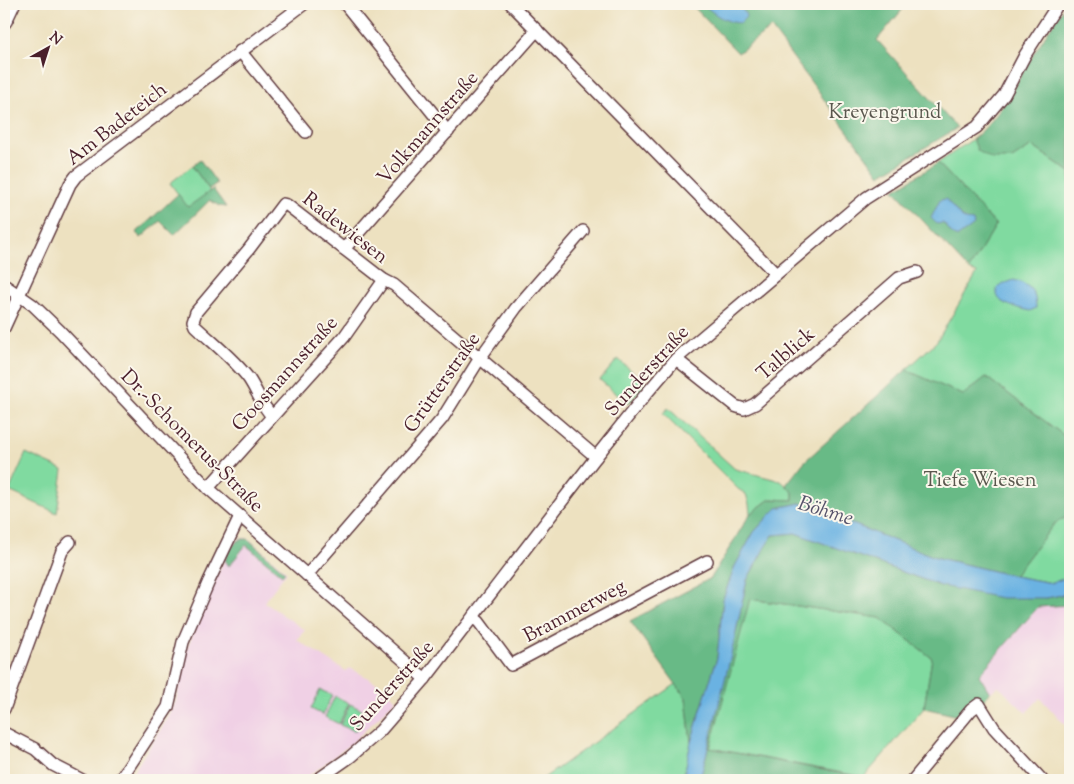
<svg xmlns="http://www.w3.org/2000/svg" width="1074" height="784" viewBox="0 0 1074 784" font-family="'Sorts Mill Goudy',serif">
<style>
.built{fill:#f0d0e5}
.green{fill:#80daa0;stroke:#657c66}
.forest{fill:#68ba86;stroke:#596c58;fill-rule:evenodd}
.water{fill:#6bb2e2;stroke:#5a6886}
.lines{fill:none;stroke-linecap:round;stroke-linejoin:round}
.minor-casing{stroke:#623c41;stroke-width:14}
.secondary-casing{stroke:#623c41;stroke-width:18}
.minor{stroke:#fff;stroke-width:11}
.secondary{stroke:#fff;stroke-width:15}
.labels{text-anchor:middle;stroke-width:4;stroke-linejoin:round;paint-order:stroke}
.park-label{font-size:20px;fill:#5a574e;stroke:#fbf7ec}
.street-label{font-size:20px;fill:#4a1f2b;stroke:#fbf7ec}
.water-label{font-size:21px;font-style:italic;fill:#56526b;stroke:#fbf7ec}
</style>
<rect width="100%" height="100%" fill="#fbf7ec"/>
<filter id="ink" filterUnits="userSpaceOnUse"><feTurbulence type="fractalNoise" baseFrequency=".02" numOctaves="2"/><feDisplacementMap in="SourceGraphic" scale="10" xChannelSelector="R" yChannelSelector="G"/><feConvolveMatrix kernelMatrix="1 2 1 2 8 2 1 2 1" color-interpolation-filters="sRGB"/></filter>
<filter id="wash" filterUnits="userSpaceOnUse"><feTurbulence type="fractalNoise" baseFrequency=".0096" numOctaves="4" result="noise"/><feDisplacementMap in="SourceGraphic" scale="20" xChannelSelector="R" yChannelSelector="G"/><feGaussianBlur stdDeviation="1.12" result="paint"/><feColorMatrix in="noise" values="0 0 0 0 0 0 0 0 0 0 0 0 0 0 0 0 0 1.4 0 .05"/><feComposite in="paint" operator="in"/></filter>
<g filter="url(#wash)">
<rect width="100%" height="100%" fill="#ede1c0"/>
<!-- built -->
<g class="built">
<polygon points="241,538 248,538 287,572 264,602 305,630 297,640 346,671 350,668 377,683 396,700 351,744 303,780 128,780 168,718 177,698 184,655 228,550 234,542"/>
<polygon points="1070,605 1070,730 1040,698 1026,713 998,686 990,693 979,675 1038,607"/>
</g>
<!-- green -->
<g class="green">
<polygon points="973,139 978,151 1012,159 1032,146 1070,172 1070,440 986,377 963,395 906,370 937,341 977,273 969,270 996,225 938,163"/>
<polygon points="192,166 210,191 188,208 170,183"/>
<polygon points="618,359 646,383 628,404 600,380"/>
<polygon points="668,408 735,469 781,481 793,492 793,500 770,499 750,514 749,504 746,494 738,489 663,414"/>
<polygon points="26,453 63,470 57,513 9,491"/>
<polygon points="1070,515 1070,576 1053,583 1014,576 1054,524"/>
<polygon points="749,599 880,618 932,658 924,708 864,777 710,748"/>
<polygon points="676,684 686,698 691,742 683,780 541,780"/>
<polygon points="320,690 332,695 323,715 311,709"/>
<polygon points="335,696 349,703 339,724 325,717"/>
<polygon points="350,704 364,711 355,731 340,725"/>
</g>
<!-- forest -->
<g class="forest">
<polygon points="691,4 907,4 877,40 957,128 880,175 771,28 738,53"/>
<path d="M1066 4H1070V172L1032 146 1012 159H992L978 151 973 139C998 119 1011 92 1027 65 1039 44 1053 24 1066 4Z"/>
<polygon points="200,160 217,183 209,189 192,166"/>
<path d="M938 163 996 225 969 270 894 190ZM945 199 960 216 966 220 953 235 943 223Z"/>
<polygon points="213,189 226,207 219,206 210,200 174,235 160,221 141,238 136,233 178,194 188,207"/>
<polygon points="906,370 963,395 986,377 1070,440 1070,515 1054,524 1014,576 935,557 800,503 777,508 767,518 754,532 735,566 723,599 717,658 691,742 686,698 630,621 711,578 750,514 770,499 793,500 793,492 786,485 804,462"/>
<polygon points="795,533 941,586 1047,598 1070,593 1070,605 1038,607 979,675 990,693 967,718 924,708 932,658 880,618 750,599 710,748 875,780 700,780 731,655 747,580 765,547 773,535"/>
<path d="M241 539H248L285 572 282 575 246 545 229 566 225 560C229 550 232 544 241 539Z"/>
</g>
<!-- water -->
<g class="water">
<path d="M703 4H739V6L745 13 746 17 740 23C724 22 714 14 703 4Z"/>
<polygon points="946,199 960,216 966,220 973,221 974,225 958,237 953,235 943,223 937,224 931,218 940,200"/>
<path d="M1014 280C1030 285 1036 291 1036 308L1030 311C1017 307 991 305 998 286Z"/>
<polygon points="800,503 935,557 1014,576 1052,583 1070,576 1070,593 1047,598 1001,598 941,586 795,533 773,535 765,547 747,580 731,655 700,780 683,780 691,742 717,658 723,599 735,566 754,532 767,518 777,508"/>
</g>
</g>
<g filter="url(#ink)">
<g class="lines">
<defs>
<g id="minor">
<polyline points="345,4 448,132"/>
<polyline points="511,4 776,274"/>
<polyline points="240,51 306,132"/>
<polyline points="344,249 537,30"/>
<polyline points="4,285 33,305 60,331 208,488 425,679"/>
<polyline points="4,328 70,184 76,176 304,4"/>
<polyline points="676,359 735,406 744,409 755,404 899,278 917,272"/>
<path d="M272 416C262 406 257 391 249 379 234 359 213 343 195 326L193 321 196 312 249 249 283 204 287 205 384 280 394 285 596 457"/>
<polyline points="208,488 344,337 384,280"/>
<polyline points="307,575 442,419 480,358 516,308 583,231"/>
<polyline points="473,617 479,622 511,665 707,561"/>
<polyline points="4,709 62,551 70,542"/>
<polyline points="4,733 35,749 53,765 82,780"/>
<polyline points="120,780 168,707 183,642 209,581 240,516"/>
<polyline points="317,780 350,757 380,731 425,679 596,457 646,394 676,359 866,198 977,127 1004,95 1025,55 1058,4"/>
<polyline points="913,780 971,710 979,704 994,728 1042,780"/>
</g>
<polyline id="secondary" points="4,21 12,4"/>
</defs>
<!-- minor casing -->
<use href="#minor" class="minor-casing"/>
<!-- secondary casing -->
<use href="#secondary" class="secondary-casing"/>
<!-- minor -->
<use href="#minor" class="minor"/>
<!-- secondary -->
<use href="#secondary" class="secondary"/>
</g>
</g>
<g class="labels">
<!-- park labels -->
<g class="park-label">
<text x="885" y="118">Kreyengrund</text>
<text x="980" y="486">Tiefe Wiesen</text>
</g>
<!-- street labels -->
<g class="street-label">
<text transform="translate(116 123) rotate(-38)" y="7">Am Badeteich</text>
<text transform="translate(427 127) rotate(-49)" y="7">Volkmannstraße</text>
<text transform="translate(346 227) rotate(38)" y="7">Radewiesen</text>
<text transform="translate(785 353) rotate(-41)" y="7">Talblick</text>
<text transform="translate(646 370) rotate(-48)" y="7">Sunderstraße</text>
<text transform="translate(284 373) rotate(-48)" y="7">Goosmannstraße</text>
<text transform="translate(441 382) rotate(-55)" y="7">Grütterstraße</text>
<text transform="translate(193 440) rotate(45)" y="7">Dr.-Schomerus-Straße</text>
<text transform="translate(574 610) rotate(-28)" y="7">Brammerweg</text>
<text transform="translate(391 685) rotate(-48)" y="7">Sunderstraße</text>
</g>
<!-- water labels -->
<g class="water-label">
<text transform="translate(826 510) rotate(17)" y="7">Böhme</text>
</g>
</g>
<!-- margin -->
<rect width="1074" height="784" fill="none" stroke="#fbf7ec" stroke-width="20"/>
<!-- north arrow -->
<g transform="translate(48 48) rotate(39)" stroke="#fbf7ec" stroke-width="4" paint-order="stroke">
<path d="M0-4L9 19L0 12L-9 19Z" fill="#4a1f2b"/>
<text y="-8" font-size="14" font-weight="bold" text-anchor="middle" fill="#4a1f2b">N</text>
</g>
</svg>
